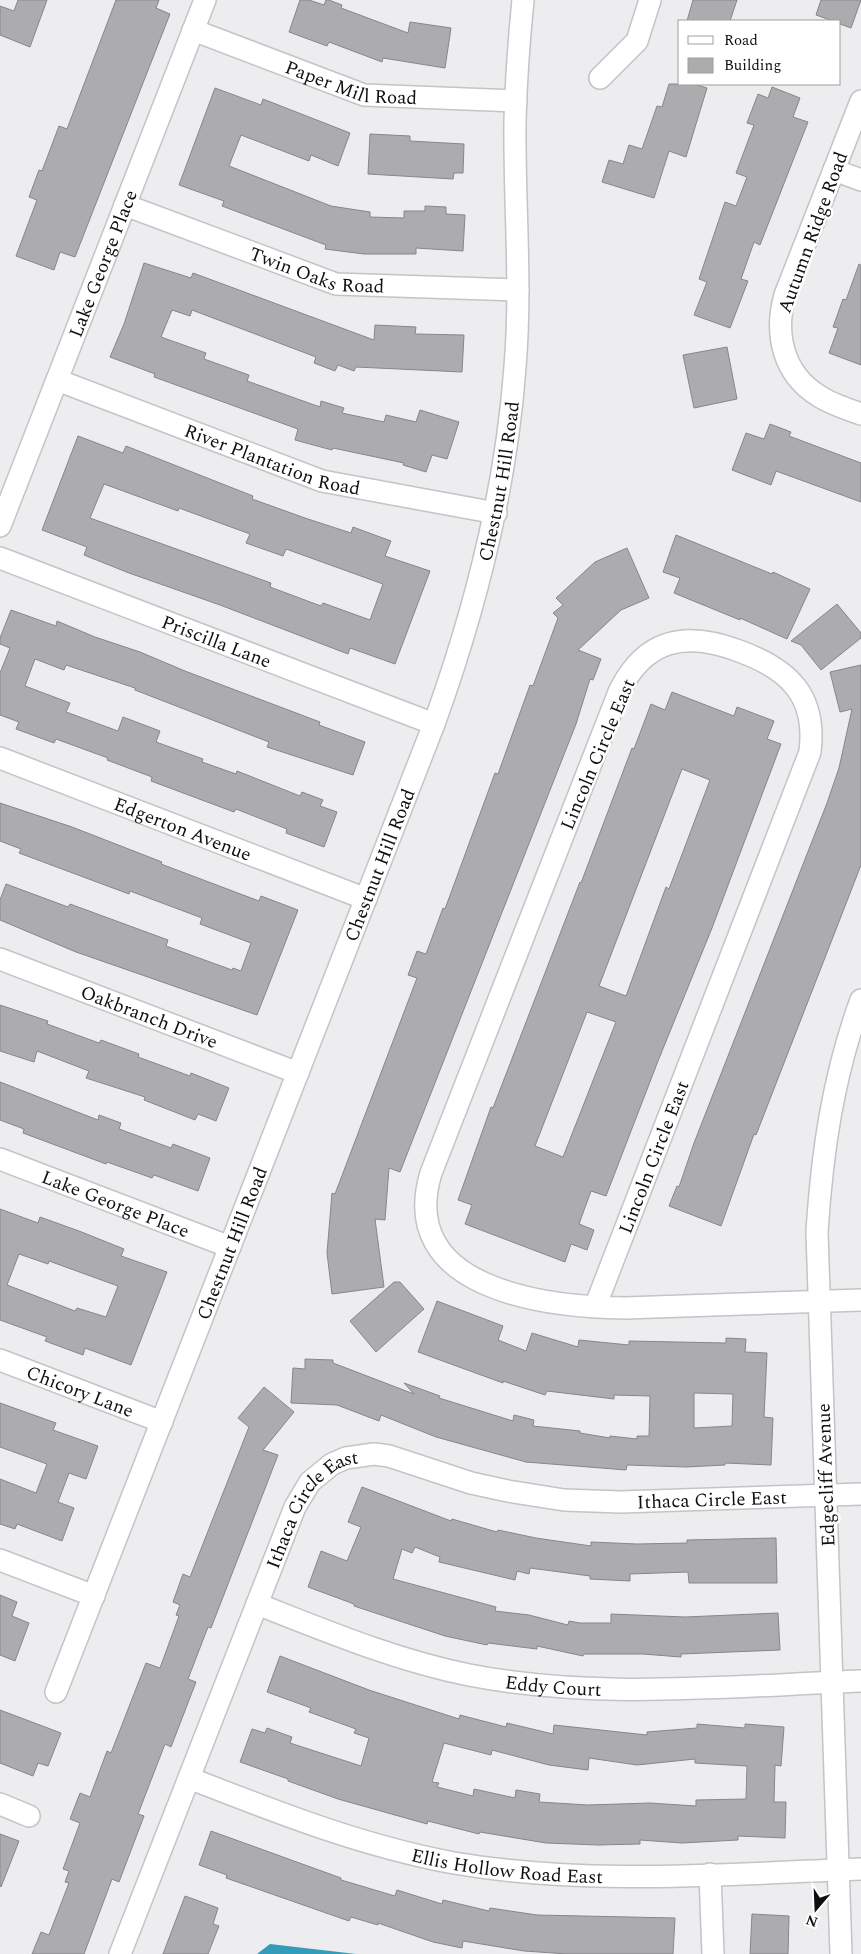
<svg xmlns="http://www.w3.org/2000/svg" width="861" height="1954" viewBox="0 0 861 1954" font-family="Spectral,serif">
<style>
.water{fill:#329cba}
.building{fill:#acacaf;stroke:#878689;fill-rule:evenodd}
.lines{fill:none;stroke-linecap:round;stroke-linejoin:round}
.minor-casing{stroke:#c4c3c6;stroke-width:24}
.minor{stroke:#fff;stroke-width:21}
.labels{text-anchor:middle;stroke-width:5;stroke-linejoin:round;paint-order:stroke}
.street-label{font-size:19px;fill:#100f10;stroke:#fff}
</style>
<rect width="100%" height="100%" fill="#edecef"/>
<!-- water -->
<polygon class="water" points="270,1944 356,1954 257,1954"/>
<!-- building -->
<g class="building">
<polygon points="18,0 47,0 30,47 0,35 0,6 14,11"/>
<polygon points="116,0 159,0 156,8 170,14 75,257 60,252 54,270 16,256 37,200 29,197 39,170 42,171 59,126 67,129"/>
<polygon points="300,0 309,0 324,5 326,0 329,0 342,5 341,8 408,33 410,22 451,28 445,68 383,58 382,62 329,42 327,46 289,32"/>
<polygon points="693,0 737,0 730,21 687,21"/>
<polygon points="821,0 861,0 851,28 840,24 840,21 833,21 816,15"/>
<polygon points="669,84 694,84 707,88 686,157 669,151 654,198 602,182 609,160 623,164 629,145 642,149 657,106 662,107"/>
<polygon points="772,87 800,98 793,117 808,122 760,245 754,242 741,279 748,281 730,328 694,315 707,282 699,279 725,202 736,206 747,177 736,173 754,125 747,123 758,94 768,98"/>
<polygon points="215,88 261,105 263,99 350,133 338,166 311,155 309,161 241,135 229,166 331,206 370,212 370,217 404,218 404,211 425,211 425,206 446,207 446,214 465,215 463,251 416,248 416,254 364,254 325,249 326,245 222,206 224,201 179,185"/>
<polygon points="370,134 410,136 410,141 464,144 463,173 454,173 453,179 368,174"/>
<polygon points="144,263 191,278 193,273 374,340 375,325 416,327 415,334 464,335 462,372 356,367 354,371 338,365 335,371 314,363 316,357 192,310 190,316 172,310 161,337 206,353 204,359 249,375 247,381 320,407 321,401 344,408 342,413 384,422 386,415 416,422 420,410 459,422 447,459 432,455 426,472 403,465 404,463 333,448 332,450 295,440 298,429 154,377 155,374 110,357 124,324"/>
<polygon points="859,264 861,265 861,365 829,353 838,328 833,327 843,299 846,300"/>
<polygon points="727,347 737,399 694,408 683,355"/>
<polygon points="770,424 791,432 789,436 861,463 861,502 776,471 771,485 732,470 746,433 764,439"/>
<path d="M78 436 123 453 126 446 253 496 252 499 305 518 351 533 353 527 391 541 385 556 430 571 395 664 350 648 348 654 220 605 129 573 84 555 87 547 42 530ZM104 484 178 511 179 508 250 534 246 543 283 556 286 549 383 584 370 620 323 603 321 606 270 587 271 583 90 518Z"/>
<polygon points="676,535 772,574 773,572 810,589 787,639 740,618 740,620 674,593 680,578 663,572"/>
<polygon points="627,548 649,598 621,610 578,650 601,659 593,680 590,679 576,724 400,1172 389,1168 385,1220 375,1219 384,1287 332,1294 327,1253 332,1193 335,1194 417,978 408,975 417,951 426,954 443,908 445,909 495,773 498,774 530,685 533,686 558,618 553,613 563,605 556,598 595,562"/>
<polygon points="837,604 861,633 861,638 821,670 801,645 791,641"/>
<polygon points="11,610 56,626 57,621 95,637 140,652 185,671 320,722 319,725 365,742 353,775 267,747 269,742 135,690 135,688 66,665 64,670 35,659 25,686 70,703 66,712 118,731 123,717 160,731 156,742 203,759 202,762 236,774 237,771 300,796 302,792 323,800 320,806 337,812 324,847 286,833 287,829 236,809 234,812 151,781 152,777 107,760 108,758 56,739 54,743 16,729 19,722 0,715 0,673 10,648 0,644 0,638"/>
<polygon points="861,665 861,865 756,1135 754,1134 721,1226 669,1206 677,1186 679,1187 694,1143 827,803 839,768 852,709 840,712 830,672"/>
<path d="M672 692 734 716 737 707 774 721 767 739 781 744 712 928 658 1061 606 1196 591 1191 579 1224 594 1230 587 1250 571 1244 565 1262 465 1224 472 1205 458 1200 491 1107 493 1108 580 882 581 883 632 748 634 749 651 704 665 710ZM682 769 710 780 669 889 666 887 626 996 599 986ZM587 1012 616 1022 563 1157 535 1146Z"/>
<polygon points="0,803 72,827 162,862 161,864 259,901 261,896 298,910 257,1015 76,952 0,920 0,900 6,884 68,907 70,904 168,940 166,946 232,970 233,968 241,971 251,943 200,924 202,918 130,891 129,894 19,853 21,849 0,841"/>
<polygon points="0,1005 48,1021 47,1024 99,1043 101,1040 139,1054 138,1057 190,1076 191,1073 229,1088 216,1121 198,1114 195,1120 144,1100 145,1097 86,1078 89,1071 37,1051 34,1062 0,1051"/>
<polygon points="0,1082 98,1120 99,1115 121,1123 119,1129 171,1148 173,1144 210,1158 198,1191 154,1175 152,1178 107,1162 106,1164 23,1133 24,1129 0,1120"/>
<path d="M0 1209 38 1223 40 1217 79 1231 124 1249 121 1256 167 1272 131 1365 85 1348 83 1355 45 1341 47 1337 0 1320ZM19 1254 48 1264 49 1261 118 1286 106 1317 77 1308 75 1311 7 1285Z"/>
<polygon points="394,1282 400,1282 424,1309 376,1352 350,1321"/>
<path d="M437 1301 503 1326 498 1340 526 1351 532 1333 578 1347 579 1340 629 1345V1341L726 1343V1338L746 1339 745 1352 767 1353 764 1417 773 1418 771 1465 725 1463V1465L686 1467 627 1465 626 1470 526 1462 436 1437 381 1415 379 1421 337 1405 291 1403 293 1368 305 1369V1359L333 1360V1363L414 1394 404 1383 440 1396 439 1398 513 1421 514 1415 534 1420 533 1426 580 1431V1433L610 1438V1436L637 1439V1436H649L650 1396 614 1395V1399L547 1391 545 1395 503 1381V1383L418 1352ZM694 1393 733 1394 732 1426 694 1428Z"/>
<polygon points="264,1387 294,1412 263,1450 278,1455 211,1628 208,1627 188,1679 196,1682 171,1747 165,1744 138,1814 144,1816 119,1882 112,1879 84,1954 32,1954 41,1932 49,1935 69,1883 65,1882 69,1871 63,1869 80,1823 70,1819 80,1793 90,1797 107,1751 111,1753 146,1663 160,1668 179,1616 176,1615 180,1605 173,1602 183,1574 190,1577 249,1427 238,1418"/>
<polygon points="0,1403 56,1423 53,1430 98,1446 86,1479 69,1473 58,1502 74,1508 62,1541 17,1524 15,1529 0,1524 0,1479 36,1493 47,1464 0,1447"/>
<polygon points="362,1487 451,1521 452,1519 497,1532 498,1530 536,1538 591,1546 591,1542 637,1544 687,1543 687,1540 776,1538 777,1583 689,1583 688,1572 630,1574 630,1581 590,1579 590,1576 530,1568 529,1574 517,1571 515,1580 439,1562 440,1557 415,1547 412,1553 402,1549 393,1579 496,1607 495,1611 529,1615 568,1625 569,1621 580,1623 611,1623 611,1614 685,1617 778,1613 780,1650 681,1654 681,1657 643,1654 584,1654 583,1656 537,1646 537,1649 488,1643 487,1645 445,1636 354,1606 354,1604 308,1587 321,1551 347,1561 361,1527 348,1522"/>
<polygon points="0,1595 17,1602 12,1616 29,1623 15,1661 0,1655"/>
<path d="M280 1656 369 1690 459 1719 460 1715 506 1727 507 1723 553 1734 554 1725 647 1735V1732L697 1728V1724L745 1728V1724L784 1727 781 1766 775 1765 774 1802H786L785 1838 738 1836V1840L682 1843 640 1840V1844L598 1845 546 1843 480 1832 479 1834 428 1821 427 1824 338 1799 288 1781V1779L240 1762 252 1729 265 1733 267 1728 292 1737 290 1743 361 1766 369 1738 354 1733 356 1729 309 1712 311 1708 267 1692ZM444 1743 491 1755 492 1750 549 1765 588 1770 589 1758 637 1765 695 1759V1763L747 1766 746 1799 696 1800V1806L650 1803 588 1805 539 1802 540 1794 516 1790 515 1798 474 1789 473 1796 437 1787 439 1783 432 1782Z"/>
<polygon points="0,1710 61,1733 48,1766 38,1763 33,1776 0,1763"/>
<polygon points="211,1831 341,1878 341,1880 395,1896 397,1890 442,1904 443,1900 489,1911 490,1908 537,1915 675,1918 673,1954 568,1954 524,1951 463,1941 462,1948 433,1942 378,1923 378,1925 351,1917 349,1921 226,1878 227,1875 199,1865"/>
<polygon points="0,1834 19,1841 1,1887 0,1886"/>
<polygon points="185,1896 218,1908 213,1924 219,1926 208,1954 163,1954"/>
<polygon points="752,1914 789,1916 788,1954 750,1954"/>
</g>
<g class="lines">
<defs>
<g id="minor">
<path id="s1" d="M193 30 364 95 516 101"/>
<polyline points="600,78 637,41 650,0"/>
<path d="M861 101 785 295C774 334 783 374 819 396 831 404 847 409 861 414"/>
<polyline points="834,170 861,180"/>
<path id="s2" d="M125 205 336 284 518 290"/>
<path id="s3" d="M57 380 322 481 496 513"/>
<path id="s4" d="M0 526 205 0"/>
<path id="s5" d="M0 558 434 724"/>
<path id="s6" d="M0 758 366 899"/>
<path id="s7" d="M0 959 298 1073"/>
<path id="s8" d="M0 1159 230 1247"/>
<path id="s9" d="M595 1307 810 752C817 696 789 669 739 651 687 631 645 638 619 692L431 1173C396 1289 545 1307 625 1308L861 1300"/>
<path id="s10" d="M0 1360 162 1422"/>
<polyline points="0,1560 94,1596"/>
<path id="s11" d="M257 1604C326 1631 395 1660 469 1675 597 1700 731 1686 861 1681"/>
<path id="s12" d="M56 1692 434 724C476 608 506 490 515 367 522 285 514 203 515 121 516 81 519 40 523 0"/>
<path id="s13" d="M189 1778C276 1812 362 1846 454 1863 588 1886 726 1874 861 1869"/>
<polyline points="0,1804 29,1816"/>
<polyline points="710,1874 713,1954"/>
<path id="s14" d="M120 1954 295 1507 310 1482 332 1464 346 1458 374 1454 389 1456 471 1483 508 1491 564 1500 621 1502 861 1494"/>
<path d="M841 1954 817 1232C822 1153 833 1076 861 1000"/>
</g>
</defs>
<!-- minor casing -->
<use href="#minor" class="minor-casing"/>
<!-- minor -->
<use href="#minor" class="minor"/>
</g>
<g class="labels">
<!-- street labels -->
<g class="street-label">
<text dy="7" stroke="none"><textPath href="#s1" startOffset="168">Paper Mill Road</textPath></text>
<text transform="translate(812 232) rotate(-70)" y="7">Autumn Ridge Road</text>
<text dy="7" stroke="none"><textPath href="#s4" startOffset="282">Lake George Place</textPath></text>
<text dy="7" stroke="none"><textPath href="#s2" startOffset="204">Twin Oaks Road</textPath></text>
<text dy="7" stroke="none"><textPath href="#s3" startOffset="230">River Plantation Road</textPath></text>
<text dy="7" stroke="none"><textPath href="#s12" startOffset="1291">Chestnut Hill Road</textPath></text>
<text dy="7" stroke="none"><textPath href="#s5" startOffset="232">Priscilla Lane</textPath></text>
<text transform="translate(597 754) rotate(-67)" y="7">Lincoln Circle East</text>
<text dy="7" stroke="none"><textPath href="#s6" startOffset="196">Edgerton Avenue</textPath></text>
<text dy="7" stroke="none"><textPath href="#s12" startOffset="888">Chestnut Hill Road</textPath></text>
<text dy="7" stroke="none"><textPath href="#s7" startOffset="160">Oakbranch Drive</textPath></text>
<text dy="7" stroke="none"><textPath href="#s9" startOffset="161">Lincoln Circle East</textPath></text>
<text dy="7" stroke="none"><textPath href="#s8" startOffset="124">Lake George Place</textPath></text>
<text dy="7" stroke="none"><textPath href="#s12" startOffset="482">Chestnut Hill Road</textPath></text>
<text dy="7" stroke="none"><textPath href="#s10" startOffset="86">Chicory Lane</textPath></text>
<text transform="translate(825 1475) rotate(-92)" y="7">Edgecliff Avenue</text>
<text dy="7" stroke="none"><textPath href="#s14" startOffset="925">Ithaca Circle East</textPath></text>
<text dy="7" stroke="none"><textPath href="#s14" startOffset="490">Ithaca Circle East</textPath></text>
<text dy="7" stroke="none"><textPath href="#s11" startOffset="309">Eddy Court</textPath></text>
<text dy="7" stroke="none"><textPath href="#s13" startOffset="332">Ellis Hollow Road East</textPath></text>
</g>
</g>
<!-- legend -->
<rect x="678" y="20" width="162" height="65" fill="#ffffff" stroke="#9f9f9f"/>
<rect x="688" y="36" width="25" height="8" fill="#ffffff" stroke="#9f9f9f"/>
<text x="724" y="45" font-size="15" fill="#100f10">Road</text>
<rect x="688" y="58" width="25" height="15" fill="#acacaf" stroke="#9f9f9f"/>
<text x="724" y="70" font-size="15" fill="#100f10">Building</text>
<!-- north arrow -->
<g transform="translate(816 1909) rotate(199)" stroke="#ffffff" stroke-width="4" paint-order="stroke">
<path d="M0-4L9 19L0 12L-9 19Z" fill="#100f10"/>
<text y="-8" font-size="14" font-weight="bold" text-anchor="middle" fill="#100f10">N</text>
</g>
</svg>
